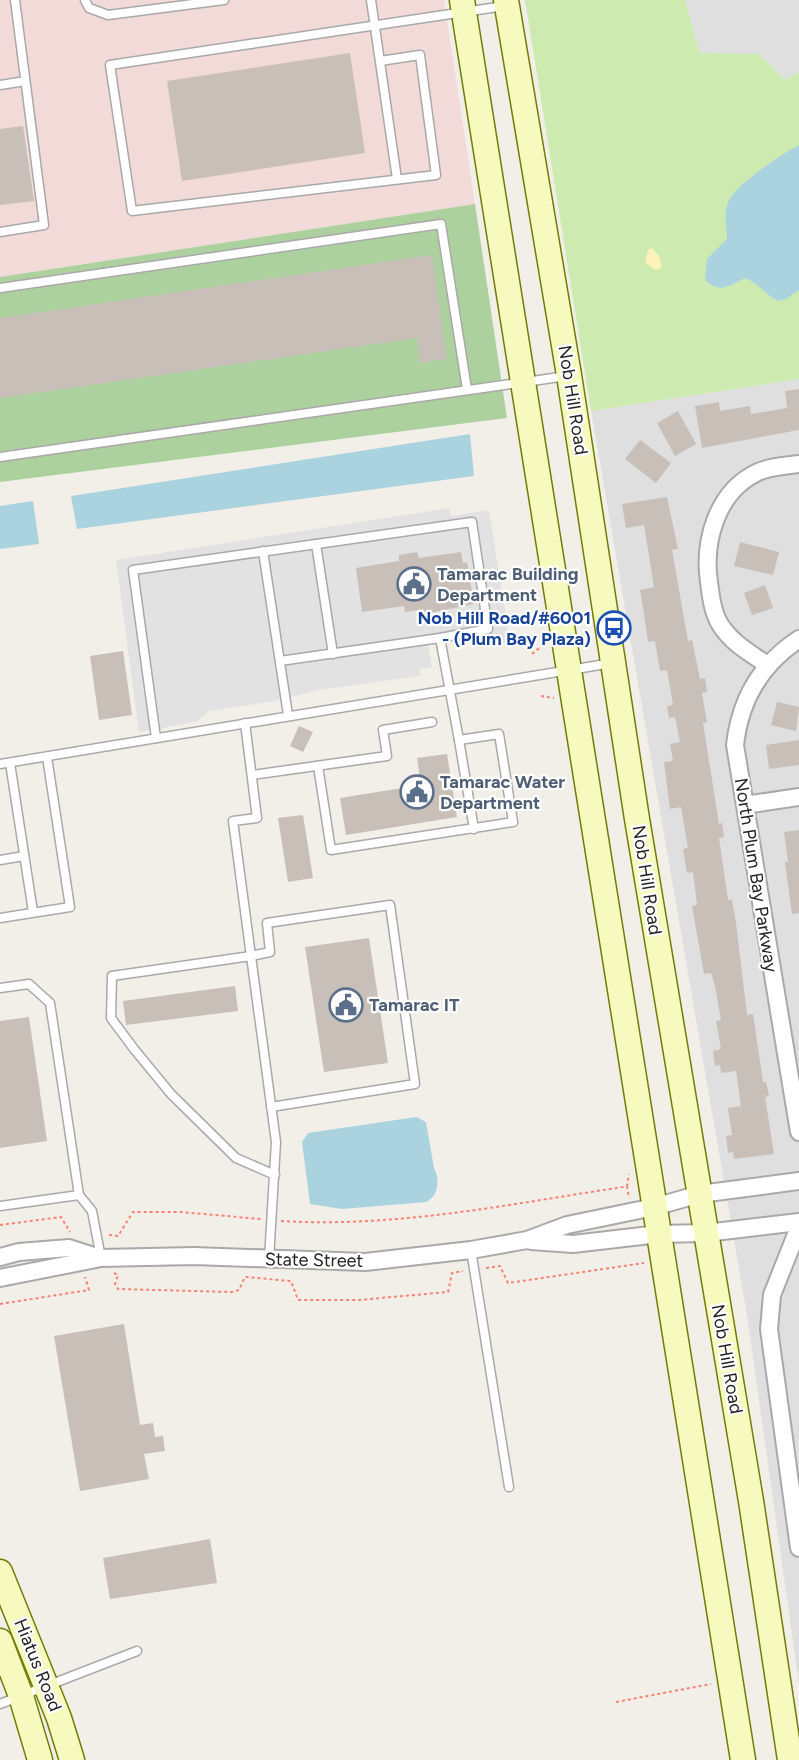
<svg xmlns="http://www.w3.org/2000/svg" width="799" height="1760" viewBox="0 0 799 1760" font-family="Figtree,sans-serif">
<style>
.residential{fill:#e0dfdf}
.commercial{fill:#f2dad9}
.grass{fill:#cdebb0}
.forest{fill:#add19e}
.sand{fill:#fff1ba}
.parking{fill:#e2e2e2}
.water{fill:#aad3df}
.building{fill:#c7bfb8}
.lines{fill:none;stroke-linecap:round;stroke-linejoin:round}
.lane-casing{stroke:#a9a9a9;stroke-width:11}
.street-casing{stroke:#a9a9a9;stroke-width:20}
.secondary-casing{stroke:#707d05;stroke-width:27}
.path{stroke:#fa8072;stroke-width:2;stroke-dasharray:3 3;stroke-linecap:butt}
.lane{stroke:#fff;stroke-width:8}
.street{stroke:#fff;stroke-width:16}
.secondary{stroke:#f7fabf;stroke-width:24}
.labels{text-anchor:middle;stroke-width:4.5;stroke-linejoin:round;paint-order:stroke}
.street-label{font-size:18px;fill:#222;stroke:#fff}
.service-label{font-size:18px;font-weight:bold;fill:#4e5e75;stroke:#fff;text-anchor:start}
.transit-label{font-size:18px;font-weight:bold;fill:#164399;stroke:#fff;text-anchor:end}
</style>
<rect width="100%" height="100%" fill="#f2efe9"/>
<!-- residential -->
<g class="residential">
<polygon points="685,0 799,0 799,72 785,80 759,54 700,53"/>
<polygon points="799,379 799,1684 747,1315 591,411"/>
</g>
<!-- commercial -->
<polygon class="commercial" points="0,0 444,0 475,204 0,277"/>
<!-- grass -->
<polygon class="grass" points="525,0 685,0 700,53 759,54 785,80 799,72 799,379 591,411"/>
<!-- forest -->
<polygon class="forest" points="475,204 507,418 0,482 0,277"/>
<!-- sand -->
<polygon class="sand" points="652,248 659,256 662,268 656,270 645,263 648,250"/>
<!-- parking -->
<polygon class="parking" points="450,508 451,516 489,510 510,643 477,648 475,637 428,645 432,667 420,669 420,676 319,690 275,701 209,711 196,722 139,732 116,560"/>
<!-- water -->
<g class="water">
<path d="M799 145V290L786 299 778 301C765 294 758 283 745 278 729 286 720 294 705 280L707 259 727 239C727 225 722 210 731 197 739 183 783 153 799 145Z"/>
<polygon points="470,434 474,476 77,529 71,496"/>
<polygon points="33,501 39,544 0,549 0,506"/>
<path d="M416 1117 426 1122 434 1168C440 1179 439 1196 426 1202L342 1209 310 1204 302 1142 308 1133Z"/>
</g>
<!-- building -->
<g class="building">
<polygon points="350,53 365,153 182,181 167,81"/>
<polygon points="23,126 34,201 0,205 0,129"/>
<polygon points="432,255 447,359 420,363 417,338 0,398 0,318"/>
<polygon points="799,389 799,430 702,448 695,406 719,402 720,411 750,406 751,414 787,408 785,391"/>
<polygon points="678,411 696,444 675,456 657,423"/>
<polygon points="640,440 671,463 656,483 625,459"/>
<polygon points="667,497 678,549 672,550 688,641 692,640 700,679 705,678 707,692 702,693 707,722 703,723 719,824 722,823 724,837 719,838 728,900 732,900 736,923 747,1015 753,1014 763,1082 766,1082 769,1096 765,1097 774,1154 734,1159 733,1152 728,1153 726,1136 732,1135 728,1108 741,1106 736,1071 721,1073 720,1065 715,1066 713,1051 721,1049 716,1021 721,1020 715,986 711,973 704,974 692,906 697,905 693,872 687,873 683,849 688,848 681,807 670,809 664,762 673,761 670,744 680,742 675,717 669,718 667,706 673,705 667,670 660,671 655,641 648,642 644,614 640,590 654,587 644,525 626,528 622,504"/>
<polygon points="740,542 779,552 773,575 734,566"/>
<polygon points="417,552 419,558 461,552 463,563 467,562 474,604 425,614 424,609 405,612 404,606 362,612 356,568 399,561 399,555"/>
<polygon points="765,585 773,608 752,615 744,593"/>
<polygon points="123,651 132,715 99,720 90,656"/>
<polygon points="777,702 799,707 796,731 771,725"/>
<polygon points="299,726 313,732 303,752 290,746"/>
<polygon points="799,740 799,765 769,769 766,745"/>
<polygon points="447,754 457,817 346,835 340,798 421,785 417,758"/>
<polygon points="303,815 313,878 288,882 278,818"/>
<polygon points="799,830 799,913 792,914 785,862 788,862 784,832"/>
<polygon points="369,938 388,1063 324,1072 305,947"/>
<polygon points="235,986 238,1011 126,1025 123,1001"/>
<polygon points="29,1017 47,1141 0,1148 0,1021"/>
<polygon points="124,1324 140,1425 153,1423 155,1437 163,1436 165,1451 144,1454 149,1479 80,1491 54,1336"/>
<polygon points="210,1539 217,1583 110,1599 103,1558"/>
</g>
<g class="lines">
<defs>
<g id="lane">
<polyline points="85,0 89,8 108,15 224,0"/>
<polyline points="371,0 397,179"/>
<polyline points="380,61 420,55 436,175 132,211 110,65 504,6"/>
<polyline points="0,85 25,81"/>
<polyline points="0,232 44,225 15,0"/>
<polyline points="0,288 441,224 467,389"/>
<polyline points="0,457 567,376"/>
<polyline points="316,544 333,654"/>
<polyline points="263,551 288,715"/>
<polyline points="280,661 440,638"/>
<polyline points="245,723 257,818 233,821 251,956 270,952 267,923 390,905 415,1084 271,1107"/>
<polyline points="156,738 133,570 472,522 488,629 440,638 459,740 499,734 513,822 331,850 318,766"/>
<polyline points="459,740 474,829"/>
<polyline points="10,763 33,912"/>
<polyline points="0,764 612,663"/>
<polyline points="252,775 387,756 383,730 432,722"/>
<polyline points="0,860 24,856"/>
<polyline points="0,918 70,907 47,757"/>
<polyline points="0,988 29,984 50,1003 79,1195 92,1211 101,1258"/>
<polyline points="0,1206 79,1195"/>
<polyline points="471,1250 509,1487"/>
<polyline points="269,1259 276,1142 251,956 112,976 111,1018 134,1049 171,1094 236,1158 275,1175"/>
<polyline points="0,1704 137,1651"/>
</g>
<g id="street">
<path d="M799 639C761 664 740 700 735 745L799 1132"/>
<path d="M767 665C752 654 735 645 724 630 713 617 711 598 709 582 703 541 717 491 758 472 771 466 786 466 799 464"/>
<polyline points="745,805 799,797"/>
<polyline points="799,1227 772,1295 769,1329 799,1548"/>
<polyline points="531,1241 573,1244 659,1234 706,1233 799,1222"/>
<polyline points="0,1257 19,1252 69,1248 97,1257"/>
<polyline points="0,1278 101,1258 194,1256 365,1262 471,1250 527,1240 567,1225 654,1207 700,1194 799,1181"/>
</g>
<g id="secondary">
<polyline points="462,0 743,1760"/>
<polyline points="506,0 569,375 637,819 751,1501 790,1760"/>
<polyline points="0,1572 59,1718 72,1760"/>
<polyline points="0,1641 21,1696 40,1760"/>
</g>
</defs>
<!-- lane casing -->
<use href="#lane" class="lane-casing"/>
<!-- street casing -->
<use href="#street" class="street-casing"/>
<!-- secondary casing -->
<use href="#secondary" class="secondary-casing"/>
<!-- path -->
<g class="path">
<polyline points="494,598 539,592"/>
<polyline points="532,654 544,644"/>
<polyline points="541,696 554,698"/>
<polyline points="627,1186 629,1198"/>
<path d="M281 1221C396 1228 510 1204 623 1187L627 1186 629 1174"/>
<polyline points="0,1225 61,1217 70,1232"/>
<polyline points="109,1235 118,1236 133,1212 180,1212 261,1219"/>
<polyline points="486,1268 500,1266 508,1283 644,1263"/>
<polyline points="114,1273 118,1275 115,1284 118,1289 232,1292 239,1290 245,1277 291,1281 298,1300 358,1300 448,1292 452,1273 463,1271"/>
<polyline points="0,1304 89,1290 85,1277"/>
<polyline points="616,1702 711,1684"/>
</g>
<!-- lane -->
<use href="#lane" class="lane"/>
<!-- street -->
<use href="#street" class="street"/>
<!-- secondary -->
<use href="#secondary" class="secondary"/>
</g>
<!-- icons -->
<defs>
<symbol id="civic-ring" viewBox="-11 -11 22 22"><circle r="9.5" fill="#fff" stroke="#5c6f8a" stroke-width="1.5"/><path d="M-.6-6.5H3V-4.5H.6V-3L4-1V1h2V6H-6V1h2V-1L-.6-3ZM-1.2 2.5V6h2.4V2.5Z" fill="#5c6f8a"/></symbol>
<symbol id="bus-ring" viewBox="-11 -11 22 22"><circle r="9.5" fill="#fff" stroke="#1a4fb4" stroke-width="1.5"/><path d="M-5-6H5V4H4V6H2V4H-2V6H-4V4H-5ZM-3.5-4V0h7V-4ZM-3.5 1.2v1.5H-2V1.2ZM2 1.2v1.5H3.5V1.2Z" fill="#1a4fb4"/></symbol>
</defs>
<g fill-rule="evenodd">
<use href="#civic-ring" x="395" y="565" width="38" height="38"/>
<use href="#bus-ring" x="595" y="609" width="38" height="38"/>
<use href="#civic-ring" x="398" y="773" width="38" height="38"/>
<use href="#civic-ring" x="327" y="986" width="38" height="38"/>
</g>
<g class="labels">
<!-- street labels -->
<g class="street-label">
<text transform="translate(573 400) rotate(81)" y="6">Nob Hill Road</text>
<text transform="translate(756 875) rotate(81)" y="6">North Plum Bay Parkway</text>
<text transform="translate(647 880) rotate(81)" y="6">Nob Hill Road</text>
<text transform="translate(314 1260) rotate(1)" y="6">State Street</text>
<text transform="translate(727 1359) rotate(80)" y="6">Nob Hill Road</text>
<text transform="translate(38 1665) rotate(68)" y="6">Hiatus Road</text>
</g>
<!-- service labels -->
<g class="service-label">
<text x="437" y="580">Tamarac Building<tspan x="437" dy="21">Department</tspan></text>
<text x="440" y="788">Tamarac Water<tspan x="440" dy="21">Department</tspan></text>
<text x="369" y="1011">Tamarac IT</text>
</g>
<!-- transit labels -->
<g class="transit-label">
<text x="591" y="624">Nob Hill Road/#6001<tspan x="591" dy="21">- (Plum Bay Plaza)</tspan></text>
</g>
</g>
</svg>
